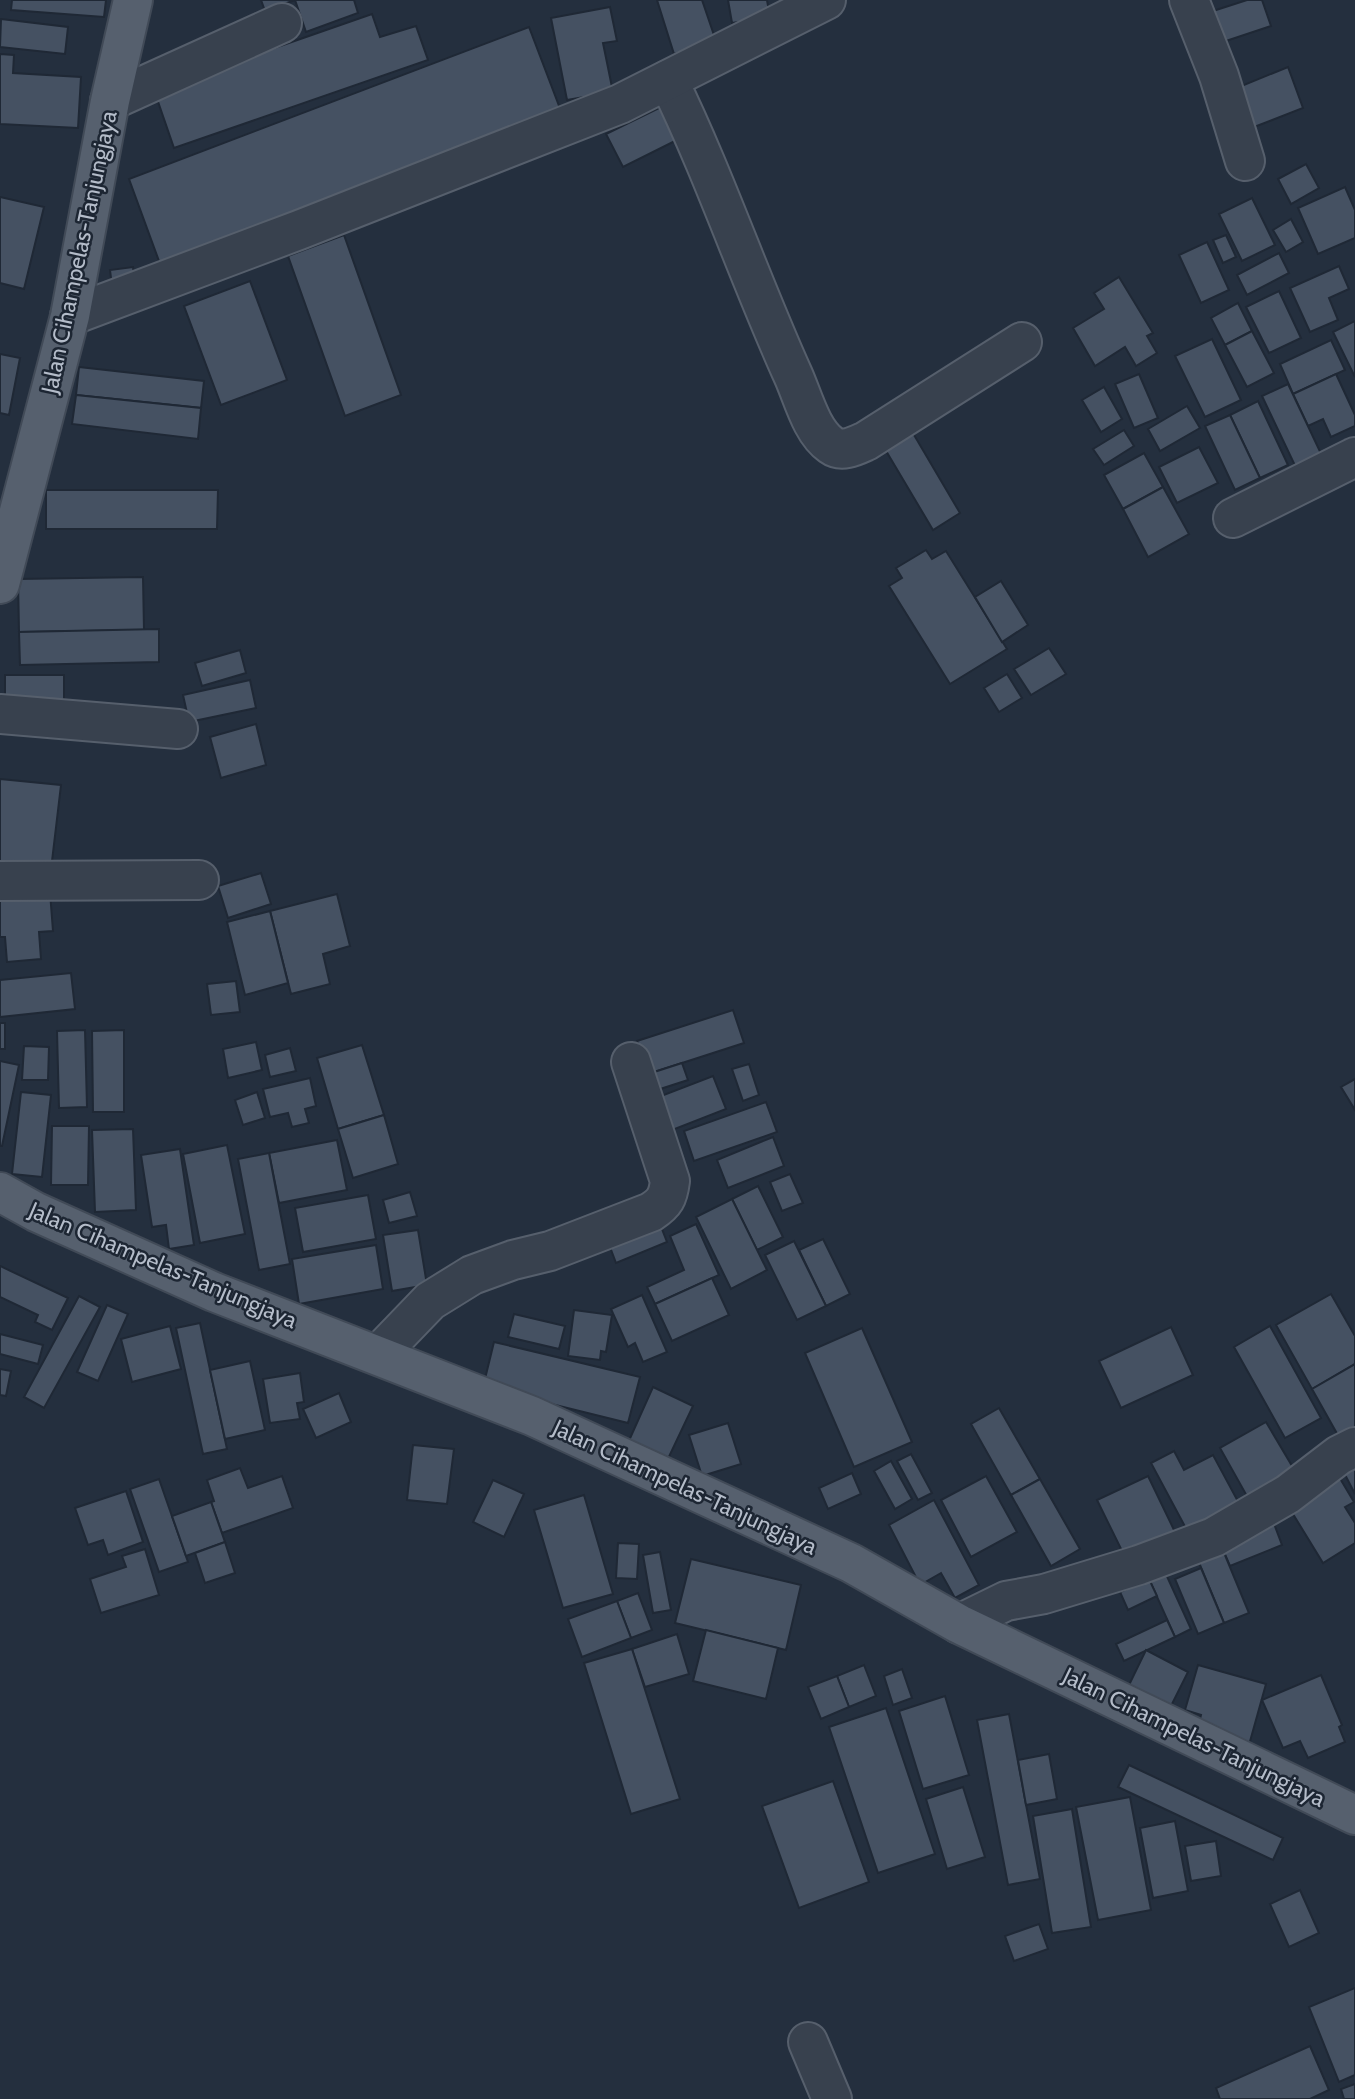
<svg xmlns="http://www.w3.org/2000/svg" width="1355" height="2099" viewBox="0 0 1355 2099" font-family="Cabin,sans-serif">
<style>
.building{fill:#455162;stroke:#1f2835;stroke-width:2}
.lines{fill:none;stroke-linecap:round;stroke-linejoin:round}
.minor-casing{stroke:#565f6c;stroke-width:42}
.major-casing{stroke:#414a57;stroke-width:42}
.minor{stroke:#38414e;stroke-width:38}
.major{stroke:#56606e;stroke-width:38}
.labels{text-anchor:middle;stroke-width:5;stroke-linejoin:round;paint-order:stroke}
.street-label{font-size:23px;fill:#b4bcc9;stroke:#1d2633}
</style>
<rect width="100%" height="100%" fill="#242f3e"/>
<!-- building -->
<g class="building">
<polygon points="12,0 106,0 104,17 11,10"/>
<polygon points="261,0 295,0 265,11"/>
<polygon points="295,0 354,0 358,13 306,32"/>
<polygon points="657,0 702,0 716,41 674,54"/>
<polygon points="728,0 767,0 770,17 732,23"/>
<polygon points="1247,0 1262,0 1271,26 1223,42 1213,11"/>
<polygon points="610,7 617,41 603,43 613,92 567,100 551,18"/>
<polygon points="372,14 380,37 416,26 428,60 174,148 154,90"/>
<polygon points="1,19 68,27 65,54 0,47"/>
<polygon points="529,27 564,119 163,272 129,179"/>
<polygon points="0,54 14,55 13,73 81,77 78,128 0,124"/>
<polygon points="1288,67 1303,108 1249,129 1234,89"/>
<polygon points="661,107 677,140 623,167 606,134"/>
<polygon points="1306,164 1319,188 1291,204 1278,179"/>
<polygon points="1345,187 1355,210 1355,238 1318,254 1298,208"/>
<polygon points="0,197 44,207 24,289 0,283"/>
<polygon points="1252,198 1275,245 1242,261 1219,214"/>
<polygon points="1291,219 1303,242 1286,252 1273,230"/>
<polygon points="344,235 401,395 345,416 288,256"/>
<polygon points="1226,235 1236,257 1223,263 1213,240"/>
<polygon points="1207,242 1229,290 1201,303 1179,255"/>
<polygon points="1279,253 1289,273 1247,295 1237,275"/>
<polygon points="1339,266 1349,289 1329,298 1338,320 1310,332 1290,288"/>
<polygon points="133,267 135,282 112,286 110,270"/>
<polygon points="1119,277 1153,333 1147,336 1157,353 1136,366 1125,347 1095,366 1073,328 1104,309 1094,293"/>
<polygon points="250,281 287,380 221,405 184,306"/>
<polygon points="1279,291 1301,338 1269,353 1246,307"/>
<polygon points="1238,303 1252,331 1225,345 1211,318"/>
<polygon points="1355,321 1355,377 1333,332"/>
<polygon points="1252,331 1274,373 1247,387 1225,345"/>
<polygon points="1212,339 1241,400 1205,417 1175,356"/>
<polygon points="1331,340 1345,370 1293,394 1280,364"/>
<polygon points="0,354 20,358 9,415 0,413"/>
<polygon points="79,367 204,381 201,408 76,395"/>
<polygon points="1139,374 1158,418 1134,428 1115,384"/>
<polygon points="1336,374 1355,415 1355,426 1331,437 1323,419 1308,426 1293,394"/>
<polygon points="1288,384 1325,462 1299,474 1262,396"/>
<polygon points="1104,387 1122,419 1101,432 1082,400"/>
<polygon points="76,395 201,408 198,439 72,424"/>
<polygon points="1258,401 1288,465 1260,478 1230,415"/>
<polygon points="1187,406 1200,428 1160,451 1148,429"/>
<polygon points="1230,415 1260,478 1235,490 1205,426"/>
<polygon points="907,423 960,513 933,530 879,439"/>
<polygon points="1124,430 1134,446 1104,465 1093,449"/>
<polygon points="1199,447 1218,483 1177,503 1159,467"/>
<polygon points="1144,453 1163,487 1123,509 1104,475"/>
<polygon points="1163,487 1189,534 1148,557 1123,509"/>
<polygon points="46,490 218,490 217,529 46,529"/>
<polygon points="926,550 932,559 946,551 1007,649 950,684 889,586 902,578 896,568"/>
<polygon points="143,577 144,630 19,632 18,579"/>
<polygon points="1001,581 1028,625 1002,642 975,597"/>
<polygon points="159,629 159,662 20,665 19,632"/>
<polygon points="1049,648 1066,674 1031,695 1014,669"/>
<polygon points="240,650 246,673 202,686 195,663"/>
<polygon points="1007,674 1022,698 999,712 984,688"/>
<rect x="5" y="675" width="59" height="32"/>
<polygon points="250,680 256,708 189,722 183,695"/>
<polygon points="256,724 266,765 221,778 210,737"/>
<polygon points="0,779 61,785 50,878 0,873"/>
<polygon points="261,873 271,904 228,918 218,886"/>
<polygon points="50,892 53,931 39,932 41,959 7,962 5,937 0,937 0,896"/>
<polygon points="337,894 350,946 323,954 330,984 291,994 270,911"/>
<polygon points="270,911 288,983 245,995 227,922"/>
<polygon points="71,973 75,1009 0,1017 0,980"/>
<polygon points="236,981 240,1012 211,1015 207,984"/>
<polygon points="733,1010 744,1043 648,1074 637,1041"/>
<rect x="0" y="1023" width="5" height="26"/>
<polygon points="85,1030 87,1107 59,1108 57,1031"/>
<polygon points="124,1030 124,1112 93,1112 92,1031"/>
<polygon points="256,1042 262,1070 228,1078 223,1049"/>
<polygon points="362,1045 384,1115 338,1129 317,1058"/>
<polygon points="24,1046 49,1047 48,1080 22,1080"/>
<polygon points="290,1048 296,1071 270,1077 265,1055"/>
<polygon points="0,1061 19,1065 2,1146 0,1146"/>
<polygon points="682,1063 688,1080 654,1091 648,1074"/>
<polygon points="749,1064 759,1095 743,1101 732,1069"/>
<polygon points="713,1076 726,1109 662,1134 648,1101"/>
<polygon points="310,1078 316,1106 305,1109 309,1123 292,1127 288,1113 270,1117 263,1089"/>
<polygon points="1355,1079 1355,1110 1341,1087"/>
<polygon points="21,1092 51,1095 42,1177 12,1174"/>
<polygon points="257,1092 265,1118 243,1125 235,1100"/>
<polygon points="766,1102 777,1132 694,1161 684,1131"/>
<polygon points="384,1115 398,1164 353,1178 338,1129"/>
<polygon points="52,1126 89,1126 88,1185 51,1185"/>
<polygon points="133,1129 136,1210 95,1212 92,1130"/>
<polygon points="773,1137 784,1166 728,1188 717,1160"/>
<polygon points="337,1140 347,1190 279,1203 269,1153"/>
<polygon points="227,1145 245,1234 200,1243 183,1154"/>
<polygon points="180,1149 194,1245 169,1249 166,1225 152,1227 141,1155"/>
<polygon points="269,1153 290,1264 259,1270 238,1159"/>
<polygon points="790,1174 803,1203 782,1211 770,1182"/>
<polygon points="758,1186 783,1237 757,1250 732,1199"/>
<polygon points="410,1192 417,1216 389,1223 383,1200"/>
<polygon points="368,1195 376,1239 303,1252 295,1208"/>
<polygon points="732,1199 767,1270 731,1289 696,1217"/>
<polygon points="658,1219 667,1242 616,1263 607,1239"/>
<polygon points="696,1224 719,1275 655,1304 647,1287 684,1270 670,1236"/>
<polygon points="418,1230 427,1285 392,1291 383,1235"/>
<polygon points="823,1239 850,1294 826,1306 799,1250"/>
<polygon points="794,1241 826,1306 797,1320 765,1255"/>
<polygon points="376,1245 383,1289 299,1304 292,1259"/>
<polygon points="0,1266 68,1298 52,1330 35,1322 38,1315 0,1297"/>
<polygon points="712,1278 729,1315 672,1341 655,1304"/>
<polygon points="1331,1294 1355,1336 1355,1364 1312,1389 1276,1325"/>
<polygon points="642,1295 667,1352 643,1362 635,1343 628,1347 611,1309"/>
<polygon points="79,1296 100,1307 44,1408 24,1397"/>
<polygon points="107,1305 128,1314 98,1381 77,1372"/>
<polygon points="574,1310 612,1315 606,1352 601,1351 600,1360 568,1356"/>
<polygon points="514,1314 565,1326 559,1349 508,1337"/>
<polygon points="200,1323 227,1449 203,1454 176,1328"/>
<polygon points="170,1326 181,1369 132,1382 121,1339"/>
<polygon points="1270,1326 1321,1418 1285,1438 1234,1347"/>
<polygon points="1171,1327 1193,1375 1121,1408 1099,1361"/>
<polygon points="862,1328 912,1442 854,1467 805,1353"/>
<polygon points="0,1334 43,1345 38,1364 0,1354"/>
<polygon points="494,1342 640,1377 628,1423 483,1387"/>
<polygon points="250,1361 265,1430 225,1439 210,1370"/>
<polygon points="1355,1364 1355,1439 1344,1446 1312,1389"/>
<polygon points="0,1369 11,1371 6,1396 0,1395"/>
<polygon points="300,1373 304,1402 297,1403 300,1419 270,1423 263,1379"/>
<polygon points="653,1387 693,1406 666,1463 627,1445"/>
<polygon points="339,1393 351,1422 316,1438 303,1409"/>
<polygon points="999,1408 1040,1479 1011,1495 971,1424"/>
<polygon points="1266,1422 1295,1471 1248,1498 1220,1448"/>
<polygon points="728,1423 741,1464 702,1476 689,1435"/>
<polygon points="413,1445 454,1449 447,1504 407,1500"/>
<polygon points="1174,1451 1184,1470 1213,1455 1241,1507 1189,1534 1151,1463"/>
<polygon points="911,1454 932,1493 918,1500 897,1461"/>
<polygon points="1355,1460 1355,1494 1341,1467"/>
<polygon points="891,1461 912,1499 895,1509 874,1471"/>
<polygon points="240,1468 248,1488 282,1476 293,1508 222,1533 211,1502 214,1501 207,1480"/>
<polygon points="1335,1470 1354,1502 1345,1507 1355,1523 1355,1543 1323,1563 1285,1501"/>
<polygon points="852,1473 861,1494 828,1509 819,1488"/>
<polygon points="986,1476 1017,1532 971,1557 941,1500"/>
<polygon points="1148,1476 1175,1532 1125,1557 1097,1500"/>
<polygon points="159,1479 188,1562 159,1572 130,1489"/>
<polygon points="1040,1479 1080,1549 1051,1566 1011,1495"/>
<polygon points="493,1480 524,1494 504,1537 473,1522"/>
<polygon points="126,1491 143,1542 108,1555 103,1540 88,1545 75,1508"/>
<polygon points="584,1495 613,1594 563,1608 534,1510"/>
<polygon points="934,1500 979,1585 955,1598 941,1573 920,1585 889,1525"/>
<polygon points="211,1502 225,1542 186,1556 172,1516"/>
<polygon points="1273,1521 1282,1545 1230,1566 1220,1543"/>
<polygon points="225,1542 235,1573 205,1583 195,1553"/>
<polygon points="618,1543 639,1544 637,1579 616,1578"/>
<polygon points="1220,1543 1249,1613 1224,1623 1195,1553"/>
<polygon points="145,1549 159,1595 101,1613 90,1579 126,1567 122,1556"/>
<polygon points="660,1552 671,1610 653,1613 643,1555"/>
<polygon points="691,1559 801,1585 786,1650 675,1623"/>
<polygon points="1201,1568 1224,1623 1198,1634 1175,1579"/>
<polygon points="1165,1572 1191,1629 1175,1637 1149,1579"/>
<polygon points="1149,1579 1157,1596 1128,1610 1120,1592"/>
<polygon points="638,1593 652,1630 631,1638 617,1601"/>
<polygon points="617,1601 631,1638 582,1657 568,1619"/>
<polygon points="1167,1620 1175,1637 1124,1661 1116,1644"/>
<polygon points="706,1630 778,1648 766,1699 693,1681"/>
<polygon points="677,1634 689,1674 645,1687 632,1649"/>
<polygon points="632,1649 680,1799 631,1814 584,1663"/>
<polygon points="1146,1650 1188,1672 1170,1708 1128,1687"/>
<polygon points="864,1665 876,1696 849,1707 837,1676"/>
<polygon points="1198,1665 1266,1684 1249,1745 1197,1731 1201,1715 1185,1710"/>
<polygon points="902,1669 912,1698 893,1705 884,1676"/>
<polygon points="1321,1675 1342,1725 1339,1727 1345,1742 1308,1758 1300,1741 1283,1748 1262,1700"/>
<polygon points="837,1676 849,1707 821,1719 808,1687"/>
<polygon points="945,1696 969,1775 923,1789 899,1711"/>
<polygon points="886,1708 935,1854 878,1873 829,1727"/>
<polygon points="1009,1714 1040,1879 1008,1885 977,1720"/>
<polygon points="1049,1754 1057,1799 1026,1805 1018,1760"/>
<polygon points="1129,1765 1283,1838 1273,1860 1118,1787"/>
<polygon points="833,1781 869,1882 799,1908 762,1806"/>
<polygon points="963,1787 985,1857 947,1869 926,1799"/>
<polygon points="1130,1797 1151,1910 1098,1920 1076,1807"/>
<polygon points="1072,1809 1091,1927 1052,1933 1033,1816"/>
<polygon points="1175,1821 1188,1891 1153,1898 1140,1828"/>
<polygon points="1216,1841 1221,1876 1191,1881 1185,1846"/>
<polygon points="1300,1890 1319,1933 1289,1947 1270,1904"/>
<polygon points="1039,1924 1048,1949 1014,1961 1005,1936"/>
<polygon points="1355,1988 1355,2075 1339,2082 1309,2007"/>
<polygon points="1310,2046 1329,2090 1310,2099 1220,2099 1216,2088"/>
<polygon points="1355,2084 1355,2099 1344,2099 1341,2089"/>
</g>
<g class="lines">
<defs>
<g id="minor">
<polyline points="1189,0 1219,76 1245,161"/>
<path d="M668 80C715 176 749 278 793 375 803 397 811 431 831 445 842 453 855 446 866 441L1022 342"/>
<polyline points="110,101 282,23"/>
<polyline points="70,316 299,230 620,104 826,0"/>
<polyline points="1233,518 1355,457"/>
<polyline points="0,714 178,729"/>
<polyline points="0,881 199,880"/>
<path d="M378 1355 430 1301 472 1275 513 1260 550 1251 651 1212C665 1203 668 1197 670 1181L631 1062"/>
<polyline points="959,1624 1006,1601 1044,1594 1139,1565 1214,1537 1288,1494 1339,1455 1355,1447"/>
<polyline points="808,2042 832,2099"/>
</g>
<g id="major">
<polyline points="0,584 70,316 110,101 133,0"/>
<polyline points="0,1192 36,1212 214,1292 532,1416 851,1563 959,1624 1355,1815"/>
</g>
</defs>
<!-- minor casing -->
<use href="#minor" class="minor-casing"/>
<!-- major casing -->
<use href="#major" class="major-casing"/>
<!-- minor -->
<use href="#minor" class="minor"/>
<!-- major -->
<use href="#major" class="major"/>
</g>
<g class="labels">
<!-- street labels -->
<g class="street-label">
<text transform="translate(79 252) rotate(-78)" y="8">Jalan Cihampelas-Tanjungjaya</text>
<text transform="translate(163 1265) rotate(23)" y="8">Jalan Cihampelas-Tanjungjaya</text>
<text transform="translate(685 1487) rotate(25)" y="8">Jalan Cihampelas-Tanjungjaya</text>
<text transform="translate(1194 1737) rotate(26)" y="8">Jalan Cihampelas-Tanjungjaya</text>
</g>
</g>
</svg>
